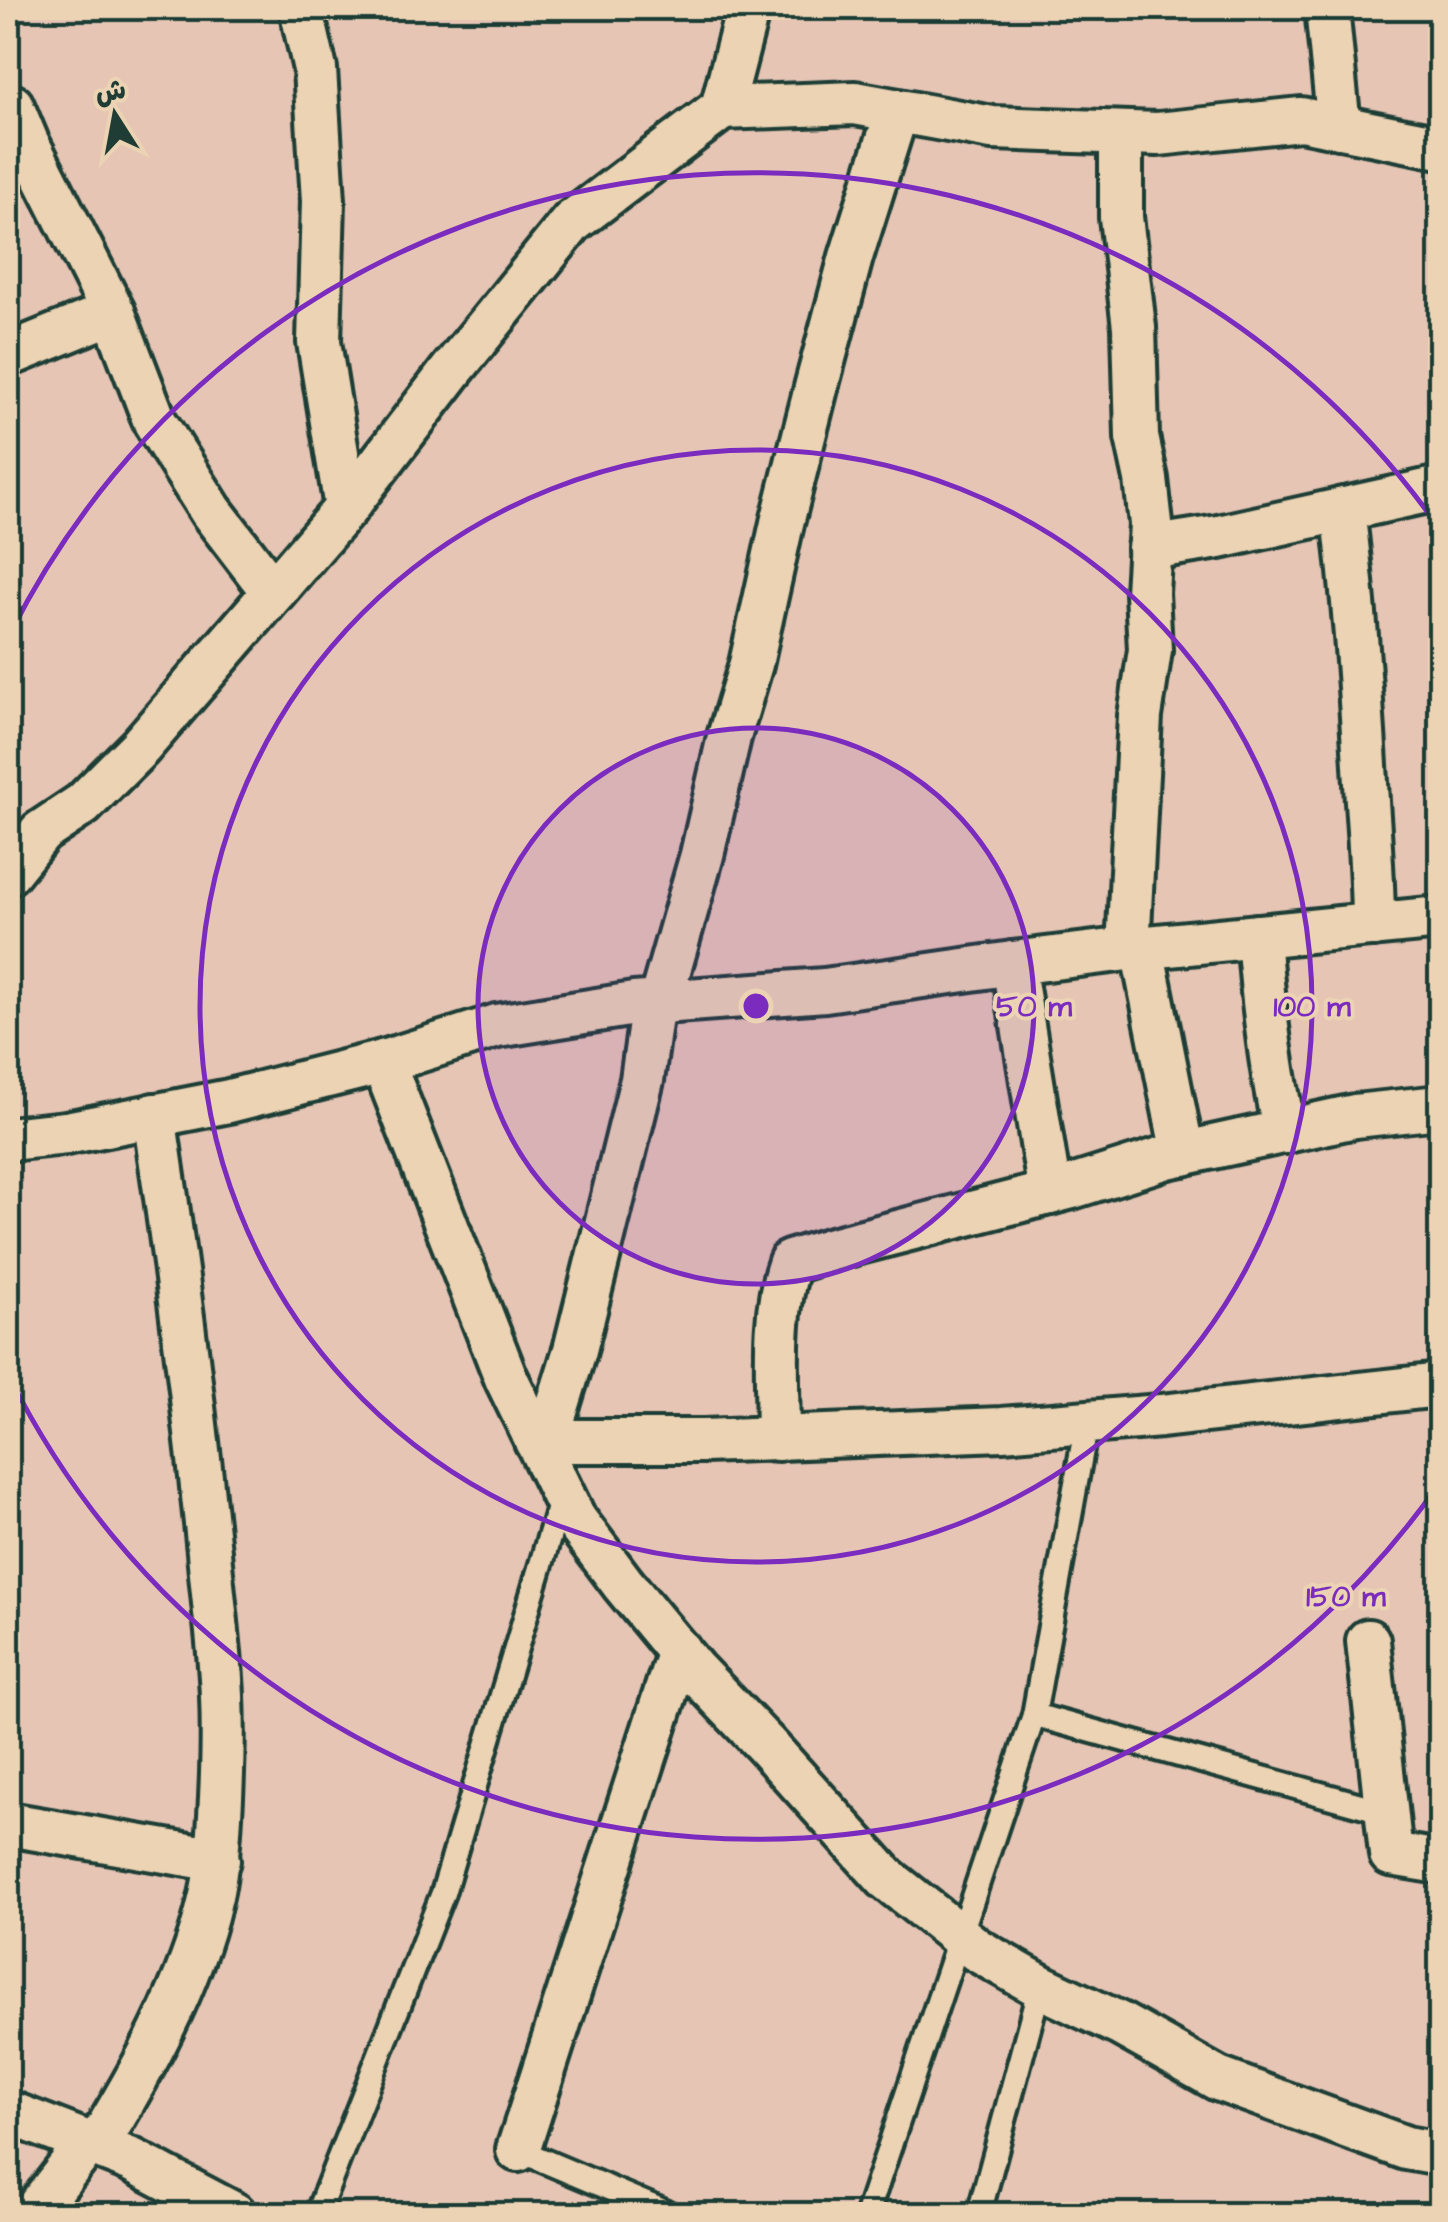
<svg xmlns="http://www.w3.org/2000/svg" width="1448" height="2222" viewBox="0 0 1448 2222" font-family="'Architects Daughter','Playpen Sans Arabic',sans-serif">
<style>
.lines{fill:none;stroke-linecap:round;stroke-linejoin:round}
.service-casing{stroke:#1f3d34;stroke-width:30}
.minor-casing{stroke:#1f3d34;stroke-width:50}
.service{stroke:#ebd3b3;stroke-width:22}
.minor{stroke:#ebd3b3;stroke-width:42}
.ring{fill:none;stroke:#7b2cbf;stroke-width:5}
.centre{fill:#7b2cbf;stroke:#ebd3b3;stroke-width:5}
.ring-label{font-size:30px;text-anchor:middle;font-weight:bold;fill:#7b2cbf;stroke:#ebd3b3;stroke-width:8;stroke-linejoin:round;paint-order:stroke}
</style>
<rect width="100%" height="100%" fill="#e6c5b5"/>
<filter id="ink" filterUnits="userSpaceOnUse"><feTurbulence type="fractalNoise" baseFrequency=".01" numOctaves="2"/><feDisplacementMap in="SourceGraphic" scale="20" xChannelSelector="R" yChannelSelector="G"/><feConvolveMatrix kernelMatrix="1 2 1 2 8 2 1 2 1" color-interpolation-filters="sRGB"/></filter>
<g filter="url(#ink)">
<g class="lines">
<defs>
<g id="service">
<polyline points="1034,1715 1386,1812"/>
<polyline points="518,2150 670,2214"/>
<polyline points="317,2214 443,1893 562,1494"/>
<polyline points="867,2214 1034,1715 1087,1422"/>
<polyline points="979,2214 1040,1986"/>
</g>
<g id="minor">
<polyline points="301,8 315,69 323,201 319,342 346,508"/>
<polyline points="1327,8 1339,127"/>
<polyline points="12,106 27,142 113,312 155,422 211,511 273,592"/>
<polyline points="722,108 855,103 992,128 1158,134 1301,119 1440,147"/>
<polyline points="1121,133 1121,217 1134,327 1137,437 1146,479 1151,524 1147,593 1150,650 1140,716 1128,949"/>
<polyline points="8,355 113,312"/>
<path d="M1343 509C1355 606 1362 704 1367 802 1370 843 1373 884 1373 925"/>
<polyline points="1149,548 1219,537 1440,488"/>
<polyline points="8,873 41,832 83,804 140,747 346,508 452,370 572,222 722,108 748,8"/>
<path d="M1258 936C1263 1001 1270 1068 1285 1132"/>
<polyline points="1142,948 1183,1154"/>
<polyline points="1013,963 1050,1193"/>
<polyline points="660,1002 702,855 729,737 751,664 782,523 817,384 851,257 897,111"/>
<polyline points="383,1062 506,1378 575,1520 623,1584 694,1670 765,1744 886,1878 977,1950 1040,1986 1120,2024 1218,2079 1406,2148 1440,2154"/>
<polyline points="8,1139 66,1133 229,1101 383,1062 497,1026 634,1004 825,990 1013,963 1128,949 1440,918"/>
<path d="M778 1439C778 1384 771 1314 790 1262L832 1249 1072 1187 1167 1157 1355 1116 1440 1107"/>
<polyline points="547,1440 575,1350 642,1080 653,1002"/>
<polyline points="536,1441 704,1441 1002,1429 1161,1416 1440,1385"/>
<polyline points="1368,1641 1391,1854 1440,1862"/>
<polyline points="8,1824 218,1860"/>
<polyline points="8,2112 132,2160 234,2214"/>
<path d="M96 2147C141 2074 191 1984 210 1900 216 1877 217 1855 219 1832 222 1787 224 1742 222 1696 220 1648 213 1600 209 1552 194 1406 176 1261 154 1115"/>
<polyline points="518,2150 679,1651"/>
<polyline points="33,2214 88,2143"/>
</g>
</defs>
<!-- service casing -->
<use href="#service" class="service-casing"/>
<!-- minor casing -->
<use href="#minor" class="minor-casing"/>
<!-- service -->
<use href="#service" class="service"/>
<!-- minor -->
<use href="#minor" class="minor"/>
</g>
</g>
<!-- distance rings -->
<circle cx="756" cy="1006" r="278" fill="#7b2cbf" fill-opacity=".12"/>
<g class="ring">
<circle cx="756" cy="1006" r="278"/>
<circle cx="756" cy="1006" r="556"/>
<path d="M1439 1484A834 834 0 0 1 10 1378M10 634A834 834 0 0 1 1439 528"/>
</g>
<circle cx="756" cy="1006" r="15" class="centre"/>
<g class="ring-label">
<text x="1034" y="1016">50 m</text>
<text x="1312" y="1016">100 m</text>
<text x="1346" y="1606">150 m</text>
</g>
<!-- margin -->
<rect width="1448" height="2222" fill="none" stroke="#ebd3b3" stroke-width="40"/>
<rect x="20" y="20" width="1408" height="2182" fill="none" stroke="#1f3d34" stroke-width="4" filter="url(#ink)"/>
<!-- north arrow -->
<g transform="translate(115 115) rotate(349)" stroke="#ebd3b3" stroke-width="8" paint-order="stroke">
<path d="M0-8L18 38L0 25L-18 38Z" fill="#1f3d34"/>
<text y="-15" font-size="28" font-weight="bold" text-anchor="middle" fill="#1f3d34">ش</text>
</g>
</svg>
